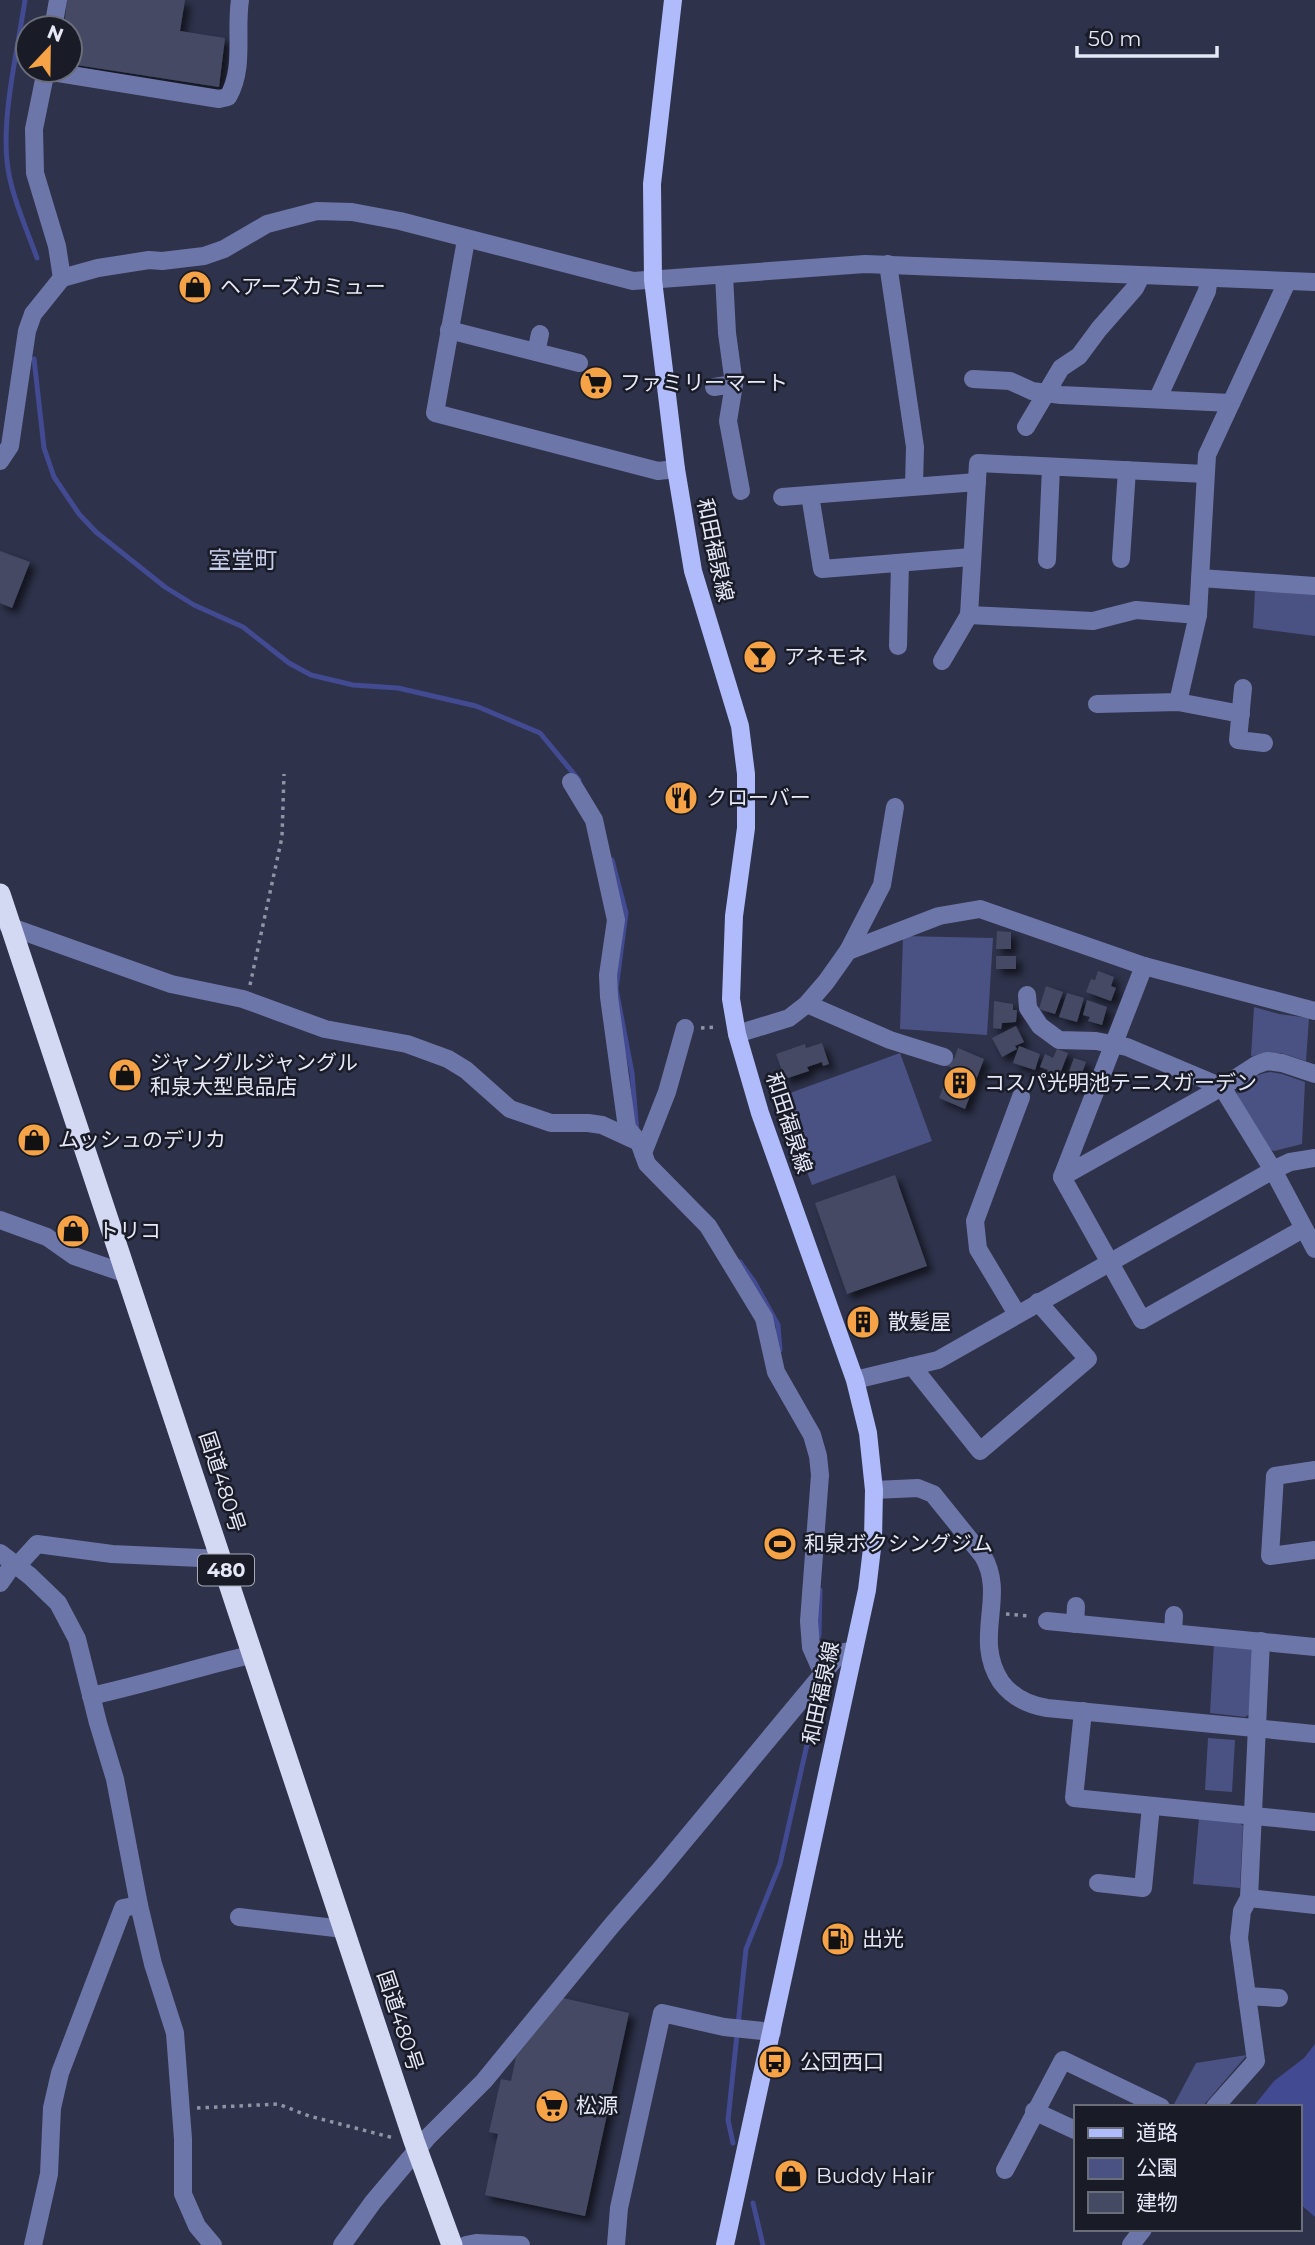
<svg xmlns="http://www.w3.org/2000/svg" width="1315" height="2245" viewBox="0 0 1315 2245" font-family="Montserrat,'Noto Sans JP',sans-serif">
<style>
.green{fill:#4a5284}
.water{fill:#424a91}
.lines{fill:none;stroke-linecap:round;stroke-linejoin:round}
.stream{stroke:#424a91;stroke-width:5}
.building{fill:#454a63;filter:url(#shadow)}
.path{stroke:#8f93a6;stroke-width:3.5;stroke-dasharray:3.5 5;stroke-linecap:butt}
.minor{stroke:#6d76a9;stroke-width:18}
.major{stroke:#afbbfa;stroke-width:18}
.highway{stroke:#d4d9f3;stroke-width:21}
.labels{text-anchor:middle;stroke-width:5;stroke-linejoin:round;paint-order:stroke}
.shield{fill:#191b26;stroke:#a7aab8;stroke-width:2}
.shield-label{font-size:19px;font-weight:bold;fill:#e4e8f7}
.poi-label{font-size:21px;fill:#e4e8f7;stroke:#191b26;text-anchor:start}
.street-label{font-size:21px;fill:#e4e8f7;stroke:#191b26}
.neighbourhood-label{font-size:23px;fill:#c6cdeb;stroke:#191b26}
</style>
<defs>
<filter id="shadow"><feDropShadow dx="5.5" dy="5.5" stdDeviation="3.5" flood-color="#0009"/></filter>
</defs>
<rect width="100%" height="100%" fill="#2e324a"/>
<!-- green -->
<g class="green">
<polygon points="1255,591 1315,593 1315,636 1253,628"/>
<polygon points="903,936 993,938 987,1035 900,1029"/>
<polygon points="1254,1007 1279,1014 1309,1018 1306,1061 1281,1053 1251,1056"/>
<polygon points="900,1053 932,1141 812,1185 779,1097"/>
<path d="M1270 1072 1282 1074 1305 1082 1302 1144 1274 1151 1266 1148 1237 1094C1241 1082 1257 1074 1270 1072Z"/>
<polygon points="1214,1642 1250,1645 1254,1652 1251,1713 1245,1717 1210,1713"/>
<polygon points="1208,1738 1235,1740 1232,1792 1205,1790"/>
<polygon points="1199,1818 1238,1821 1243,1826 1240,1888 1193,1884"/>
<polygon points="1247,2055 1202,2107 1173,2106 1196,2063"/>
</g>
<!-- water -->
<polygon class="water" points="1315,2044 1315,2217 1299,2203 1299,2107 1253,2107 1274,2081 1304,2058"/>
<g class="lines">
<!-- stream -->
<g class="stream">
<path d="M25 0C18 48 2 113 7 161 10 193 26 227 37 258"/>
<polyline points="34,359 44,448 54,477 79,514 96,532 165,587 194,605 243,627 289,663 311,675 353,685 398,688 476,706 540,733 579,780"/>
<polyline points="612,860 626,913 616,989 632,1073 637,1133"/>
<polyline points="740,1262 755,1283 778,1325 780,1350"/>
<polyline points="819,1636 820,1590"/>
<polyline points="733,2143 728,2120 746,1949 780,1864 818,1696"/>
<polyline points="753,2203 763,2245"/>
</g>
</g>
<!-- building -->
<g class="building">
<polygon points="67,0 185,0 180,31 225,38 219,87 70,64 70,28 64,28"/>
<polygon points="0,551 30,562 12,608 0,603"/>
<polygon points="997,931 1011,932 1011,949 996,949"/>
<rect x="996" y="956" width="20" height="13"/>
<polygon points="1098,971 1114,977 1111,986 1116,988 1111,1001 1086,992 1091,979 1095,980"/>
<polygon points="1046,986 1063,992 1055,1014 1039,1009"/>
<polygon points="1067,993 1084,998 1077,1022 1059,1017"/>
<polygon points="1087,1000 1107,1007 1102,1025 1088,1021 1090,1017 1083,1015"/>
<polygon points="994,1001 1013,1004 1013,1010 1017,1010 1016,1022 1002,1023 1001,1029 993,1028"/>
<polygon points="1016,1026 1024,1042 1015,1046 1017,1049 1002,1057 992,1038"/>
<polygon points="822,1043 829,1064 823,1066 822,1062 807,1067 809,1071 785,1079 776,1054 805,1044 806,1048"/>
<polygon points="1019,1046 1040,1054 1035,1070 1013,1063"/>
<polygon points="958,1048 984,1059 965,1109 939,1098 951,1067 946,1066 949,1057 954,1059"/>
<polygon points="1057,1049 1068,1053 1058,1079 1047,1074 1048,1070 1040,1067 1045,1054 1053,1058"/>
<polygon points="1074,1058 1086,1062 1077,1087 1065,1083"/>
<polygon points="895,1175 927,1266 847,1294 815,1203"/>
<polygon points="871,1313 874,1326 855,1332 852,1318"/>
<polygon points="563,1998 629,2013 585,2216 485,2195 498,2134 489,2132 501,2079 511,2081 516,2057"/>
</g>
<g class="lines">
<!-- path -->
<g class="path">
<polyline points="250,985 282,837 284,774"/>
<polyline points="701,1028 718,1027"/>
<polyline points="1006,1614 1029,1616"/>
<polyline points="197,2108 278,2104 309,2116 394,2138"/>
</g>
<!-- minor -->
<g class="minor">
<polyline points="53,28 58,0"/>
<polyline points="46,70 34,129 35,173 57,246 62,278"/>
<path d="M46 71 219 99 228 97C245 68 235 32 240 0"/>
<polyline points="466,240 435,413 658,471 676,469"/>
<polyline points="888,264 915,447 914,486"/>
<polyline points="724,275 727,333 734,384 728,421 741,491"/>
<polyline points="449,330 579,363"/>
<polyline points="536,352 540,334"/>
<polyline points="973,379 1010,381 1032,391 1061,395 1231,403"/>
<polyline points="714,387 734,384"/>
<polyline points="1158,398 1207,291 1209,278"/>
<polyline points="1026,427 1061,368 1079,356 1099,329 1135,288 1141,276"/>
<polyline points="0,461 10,446 27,331 33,314 62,278 98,268 149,260 162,261 204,256 224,249 267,224 317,211 352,212 400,221 633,281 865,264 1315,282"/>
<polyline points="810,495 822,569 971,557"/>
<polyline points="782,497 977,482"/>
<polyline points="1121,559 1127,470"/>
<polyline points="1047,560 1051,467"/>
<polyline points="1200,578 1315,586"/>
<polyline points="1198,615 1136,610 1093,621 969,615 978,463 1205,474"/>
<polyline points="898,646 900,563"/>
<polyline points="942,661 969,615"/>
<polyline points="1243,688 1238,740 1264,743"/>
<polyline points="1178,702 1198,615 1207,455 1287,282"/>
<polyline points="1097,704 1178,702 1241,714"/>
<polyline points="571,782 594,820 616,920 608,975 609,997 627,1128 639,1142"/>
<polyline points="3,921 11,927 171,984 243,999 325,1029 407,1044 448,1059 466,1070 510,1109 551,1123 588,1123 602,1125 639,1142 647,1164 708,1226 764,1318 776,1372 812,1435 818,1456 820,1475 809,1621 811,1647 823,1674"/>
<polyline points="848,951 882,885 895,807"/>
<polyline points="1144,966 1062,1177 1222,1087 1256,1065 1267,1061 1282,1063 1315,1074"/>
<polyline points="1027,995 1028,1008 1040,1026 1059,1040 1096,1041 1127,1047 1222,1087 1273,1170 1315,1249"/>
<polyline points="807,1004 890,1040 944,1057"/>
<polyline points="737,1034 789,1018 807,1004 826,982 848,951 939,916 980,909 1144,966 1315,1011"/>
<polyline points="643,1153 667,1092 685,1028"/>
<polyline points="1062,1177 1142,1320 1303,1229"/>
<polyline points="0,1220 47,1237 74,1256 127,1274"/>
<polyline points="1017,1314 978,1249 975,1221 1021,1097"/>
<polyline points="912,1366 980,1451 1088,1359 1038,1302"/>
<polyline points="855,1380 938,1360 1273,1170 1290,1162 1315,1158"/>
<polyline points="1315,1470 1275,1476 1270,1556 1315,1550"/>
<path d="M874 1490 918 1488 933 1494 983 1556C1007 1597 972 1638 1001 1682 1012 1697 1029 1705 1047 1708L1315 1734"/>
<polyline points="0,1553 30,1576 58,1603 77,1639 98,1723 115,1779 139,1905 153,1964 175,2033 183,2139 183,2194 197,2226 213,2245"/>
<polyline points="17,1566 37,1544 112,1554 222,1559"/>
<polyline points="0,1583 14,1563"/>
<polyline points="1047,1621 1315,1647"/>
<polyline points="1075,1624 1076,1606"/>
<polyline points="1173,1633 1174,1615"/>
<path d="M91 1696C146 1684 199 1667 254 1654"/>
<polyline points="1083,1711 1074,1798 1315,1822"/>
<polyline points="1098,1883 1143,1888 1151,1806"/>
<polyline points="1249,1898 1315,1905"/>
<polyline points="239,1917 344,1929"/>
<polyline points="1247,1996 1279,1998"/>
<polyline points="1215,2107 1256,2061 1239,1938 1242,1911 1249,1898 1261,1641"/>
<polyline points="1034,2111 1075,2130"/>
<polyline points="1005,2170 1063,2060 1161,2107"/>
<polyline points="33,2245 49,2174 52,2108 60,2073 123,1908 139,1905"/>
<polyline points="342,2245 373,2202 427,2138 484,2081 612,1925 659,1871 840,1653 854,1650"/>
<polyline points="466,2245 476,2243 521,2245"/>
<polyline points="616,2245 619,2208 662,2013 724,2027 772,2032"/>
<polyline points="1131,2245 1143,2229"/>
</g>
<!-- major -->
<polyline class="major" points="673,0 652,184 653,280 676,469 693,571 740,726 746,774 746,828 734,916 731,999 737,1034 760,1113 855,1380 868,1433 874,1490 873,1540 867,1590 725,2245"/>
<!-- highway -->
<polyline class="highway" points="0,894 414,2141 452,2245"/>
</g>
<!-- icons -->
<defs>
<symbol id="shop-disc" viewBox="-11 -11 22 22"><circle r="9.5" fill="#f5a346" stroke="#191b26"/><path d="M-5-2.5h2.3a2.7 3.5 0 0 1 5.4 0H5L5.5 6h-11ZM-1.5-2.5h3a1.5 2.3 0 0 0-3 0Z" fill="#111"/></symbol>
<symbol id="supermarket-disc" viewBox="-11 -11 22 22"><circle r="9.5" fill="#f5a346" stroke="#191b26"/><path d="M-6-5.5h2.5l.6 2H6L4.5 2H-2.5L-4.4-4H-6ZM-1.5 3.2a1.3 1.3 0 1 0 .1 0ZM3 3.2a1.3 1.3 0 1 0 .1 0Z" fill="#111"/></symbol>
<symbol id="bar-disc" viewBox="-11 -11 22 22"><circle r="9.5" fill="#f5a346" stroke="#191b26"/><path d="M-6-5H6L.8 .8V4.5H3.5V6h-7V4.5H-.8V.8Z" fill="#111"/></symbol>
<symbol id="restaurant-disc" viewBox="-11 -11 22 22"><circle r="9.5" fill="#f5a346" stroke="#191b26"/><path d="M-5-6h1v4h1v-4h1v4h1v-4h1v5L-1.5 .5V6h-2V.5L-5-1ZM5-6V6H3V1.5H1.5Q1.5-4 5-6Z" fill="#111"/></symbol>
<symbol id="building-disc" viewBox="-11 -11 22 22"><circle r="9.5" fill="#f5a346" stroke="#191b26"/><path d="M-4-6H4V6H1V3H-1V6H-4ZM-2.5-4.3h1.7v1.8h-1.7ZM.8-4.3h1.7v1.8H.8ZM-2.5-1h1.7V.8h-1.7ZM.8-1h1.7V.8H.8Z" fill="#111"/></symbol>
<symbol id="stadium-disc" viewBox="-11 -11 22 22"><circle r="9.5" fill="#f5a346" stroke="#191b26"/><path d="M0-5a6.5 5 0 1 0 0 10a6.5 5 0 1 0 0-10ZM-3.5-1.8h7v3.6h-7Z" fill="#111"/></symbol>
<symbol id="fuel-disc" viewBox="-11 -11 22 22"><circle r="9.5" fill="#f5a346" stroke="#191b26"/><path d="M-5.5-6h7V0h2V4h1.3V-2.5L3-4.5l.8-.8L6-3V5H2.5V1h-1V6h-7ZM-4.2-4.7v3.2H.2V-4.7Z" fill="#111"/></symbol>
<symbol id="bus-disc" viewBox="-11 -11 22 22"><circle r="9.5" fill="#f5a346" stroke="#191b26"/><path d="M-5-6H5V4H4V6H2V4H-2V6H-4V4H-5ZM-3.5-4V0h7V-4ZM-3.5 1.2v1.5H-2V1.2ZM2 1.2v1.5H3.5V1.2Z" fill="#111"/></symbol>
</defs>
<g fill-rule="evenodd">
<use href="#shop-disc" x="176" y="268" width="38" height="38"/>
<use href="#supermarket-disc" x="577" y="364" width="38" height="38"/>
<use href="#bar-disc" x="741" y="638" width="38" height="38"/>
<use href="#restaurant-disc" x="662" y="779" width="38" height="38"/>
<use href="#shop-disc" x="106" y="1056" width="38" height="38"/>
<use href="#building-disc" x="941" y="1064" width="38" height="38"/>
<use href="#shop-disc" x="15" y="1121" width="38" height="38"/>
<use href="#shop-disc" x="54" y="1212" width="38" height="38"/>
<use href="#building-disc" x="844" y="1303" width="38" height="38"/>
<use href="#stadium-disc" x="761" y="1525" width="38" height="38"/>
<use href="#fuel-disc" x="819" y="1920" width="38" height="38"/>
<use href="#bus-disc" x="756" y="2043" width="38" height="38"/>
<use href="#supermarket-disc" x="533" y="2087" width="38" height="38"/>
<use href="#shop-disc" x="772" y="2157" width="38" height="38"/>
</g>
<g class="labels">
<!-- shield labels -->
<rect class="shield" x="198" y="1554.5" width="56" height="31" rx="5"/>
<g class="shield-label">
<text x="226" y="1577">480</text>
</g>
<!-- poi labels -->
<g class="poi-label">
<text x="220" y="294">ヘアーズカミュー</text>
<text x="620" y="390">ファミリーマート</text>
<text x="784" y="664">アネモネ</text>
<text x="706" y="805">クローバー</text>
<text x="150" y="1070">ジャングルジャングル<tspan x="150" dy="24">和泉大型良品店</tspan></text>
<text x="984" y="1090">コスパ光明池テニスガーデン</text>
<text x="58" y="1147">ムッシュのデリカ</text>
<text x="98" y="1238">トリコ</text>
<text x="888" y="1329">散髪屋</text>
<text x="804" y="1551">和泉ボクシングジム</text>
<text x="862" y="1946">出光</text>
<text x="800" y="2069">公団西口</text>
<text x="576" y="2113">松源</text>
<text x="816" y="2183">Buddy Hair</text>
</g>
<!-- street labels -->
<g class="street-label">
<text transform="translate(715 550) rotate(78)" y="7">和田福泉線</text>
<text transform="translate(789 1123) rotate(72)" y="7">和田福泉線</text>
<text transform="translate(222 1482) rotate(72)" y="7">国道480号</text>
<text transform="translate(821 1693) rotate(-78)" y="7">和田福泉線</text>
<text transform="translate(400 2021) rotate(72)" y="7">国道480号</text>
</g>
<!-- neighbourhood labels -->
<g class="neighbourhood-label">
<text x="243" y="568">室堂町</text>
</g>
</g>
<!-- legend -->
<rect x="1074" y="2105" width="228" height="126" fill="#191b26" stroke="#6a6d7a" stroke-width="2"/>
<rect x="1088" y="2128" width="35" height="10" fill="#afbbfa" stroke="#6a6d7a" stroke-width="2"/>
<text x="1136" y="2140" font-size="21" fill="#e4e8f7">道路</text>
<rect x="1088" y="2158" width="35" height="21" fill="#4a5284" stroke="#6a6d7a" stroke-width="2"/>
<text x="1136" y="2175" font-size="21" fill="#e4e8f7">公園</text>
<rect x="1088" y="2192" width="35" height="21" fill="#454a63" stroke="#6a6d7a" stroke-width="2"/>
<text x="1136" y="2210" font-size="21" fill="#e4e8f7">建物</text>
<!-- north arrow -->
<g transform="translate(49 49) rotate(22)"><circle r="33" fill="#191b26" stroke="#6a6d7a" stroke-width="2"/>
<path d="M0-5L12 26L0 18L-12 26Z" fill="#f5a346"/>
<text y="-10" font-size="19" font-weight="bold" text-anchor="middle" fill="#e4e8f7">N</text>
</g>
<!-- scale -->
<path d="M1077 46v10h140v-10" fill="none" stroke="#e4e8f7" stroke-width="3.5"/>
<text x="1088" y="46" font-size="21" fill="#e4e8f7" stroke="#191b26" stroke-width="5" paint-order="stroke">50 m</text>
</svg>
